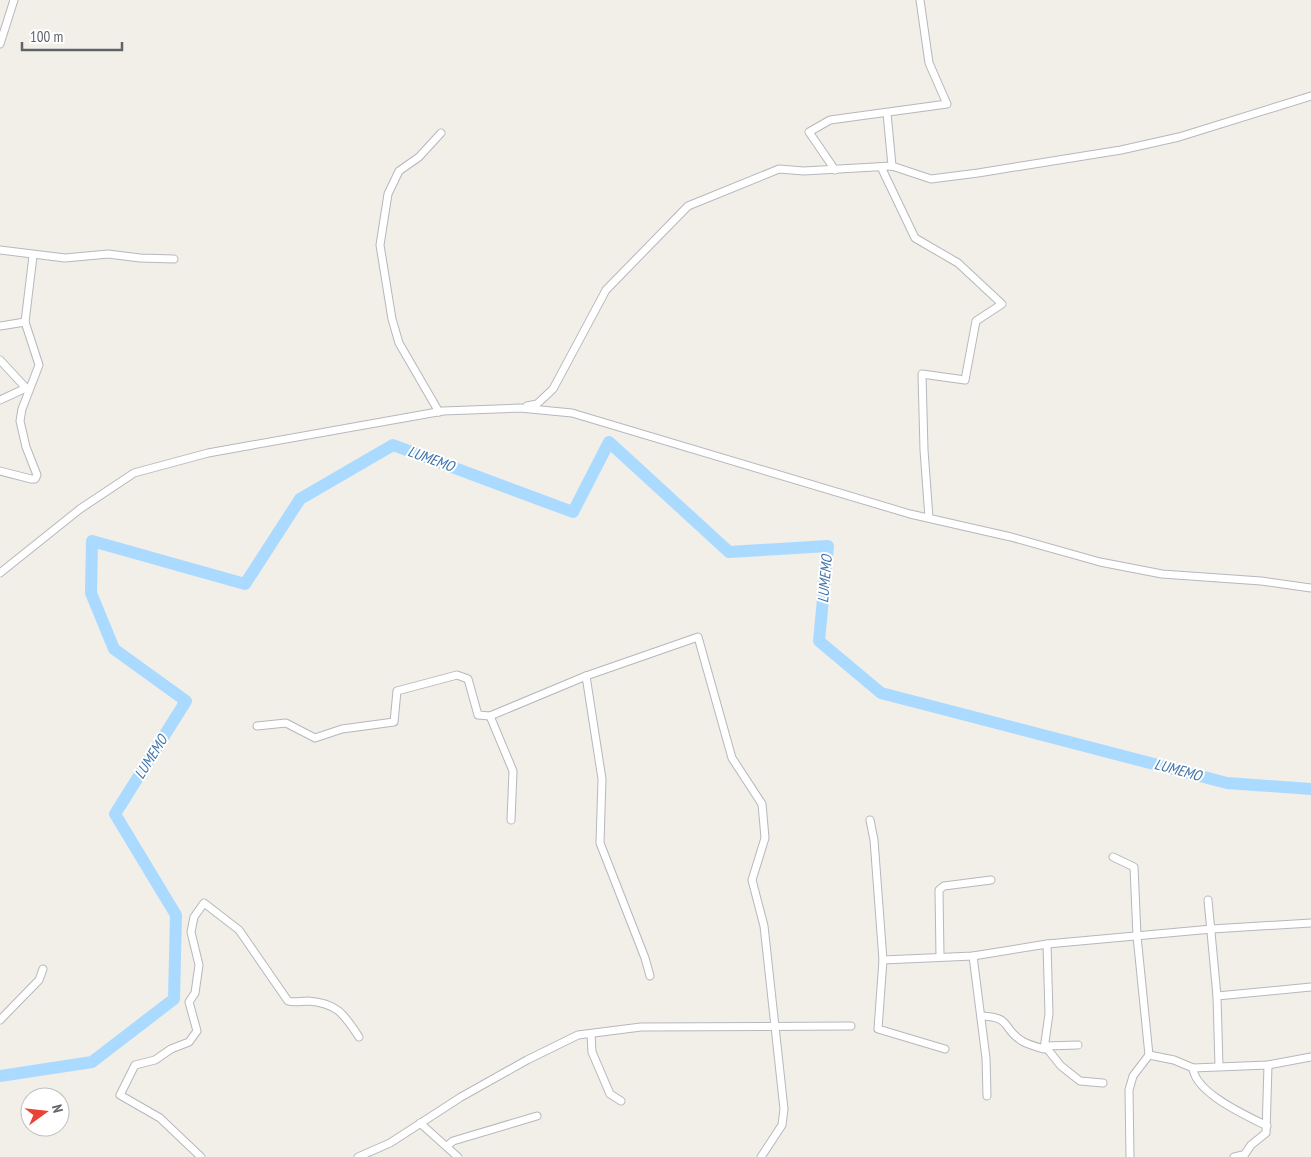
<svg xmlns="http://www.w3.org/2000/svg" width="1311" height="1157" viewBox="0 0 1311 1157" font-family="'PT Sans Narrow',sans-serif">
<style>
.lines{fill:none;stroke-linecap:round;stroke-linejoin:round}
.river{stroke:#aadaff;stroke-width:12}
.street-casing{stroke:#b5b8bc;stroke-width:9}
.street{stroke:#fff;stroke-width:7}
.labels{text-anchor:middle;stroke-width:4;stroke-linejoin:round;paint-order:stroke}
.water-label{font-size:15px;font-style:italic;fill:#4174aa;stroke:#fff}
</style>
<rect width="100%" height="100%" fill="#f1efe8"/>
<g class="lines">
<!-- river -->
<polyline class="river" points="0,1076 92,1062 174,999 176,915 115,814 186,701 114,649 91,593 92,541 245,584 300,499 393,445 573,512 609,442 729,552 828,546 819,641 881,693 1227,783 1311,789"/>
<defs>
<g id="street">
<polyline points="0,44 14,0"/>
<polyline points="887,113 892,166"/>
<polyline points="882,169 915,238 958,263 1002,304 976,321 965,380 922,374 924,450 929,518"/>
<polyline points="835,170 809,132 830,120 947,104 929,63 920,0"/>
<polyline points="0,250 65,258 108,254 140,258 174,259"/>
<polyline points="0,326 25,322"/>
<polyline points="0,360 26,388"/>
<polyline points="0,400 26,388 28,390"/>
<polyline points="527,406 537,404 553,389 606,290 688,206 779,169 804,171 892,166 931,179 978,173 1121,150 1179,137 1311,96"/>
<polyline points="439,412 399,343 392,319 380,245 388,194 399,171 419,157 441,133"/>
<polyline points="0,471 31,479 35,479 37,475 26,447 20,421 22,409 39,365 25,322 33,256"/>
<polyline points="0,573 80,509 134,473 208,453 443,411 520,408 572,413 910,514 1011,537 1100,562 1162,574 1261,581 1311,588"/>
<polyline points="586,676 602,779 600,843 645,958 650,976"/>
<polyline points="257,726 286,723 315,738 342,729 394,722 397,691 457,675 468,679 478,715 490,716"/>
<polyline points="511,820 513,771 490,716 586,676 698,637 732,758 762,804 765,838 752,880 764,926 784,1109 782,1125 761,1157"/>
<polyline points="870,820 874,840 883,960 878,1029 945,1049"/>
<polyline points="1113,857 1134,867 1137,936 1149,1055 1133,1076 1129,1090 1130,1157"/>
<polyline points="1208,900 1217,996 1219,1066"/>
<polyline points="973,956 986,1058 987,1096"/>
<polyline points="940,957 939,890 944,886 991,880"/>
<polyline points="883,960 973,956 1047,944 1212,929 1311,923"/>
<polyline points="1217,996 1311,987"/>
<path d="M981 1016C1013 1017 1001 1028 1022 1041 1029 1045 1037 1047 1044 1049L1049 1014 1047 944"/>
<polyline points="0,1020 39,980 43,969"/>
<polyline points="591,1034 592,1052 610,1094 621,1101"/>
<polyline points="1045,1046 1061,1066 1080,1081 1103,1083"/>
<polyline points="1045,1046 1078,1045"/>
<polyline points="1149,1055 1174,1060 1193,1068 1268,1065 1311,1057"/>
<path d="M1193 1068C1195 1093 1247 1116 1267 1126"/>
<polyline points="420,1123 458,1157"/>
<polyline points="447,1146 453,1141 537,1116"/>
<path d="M201 1157 160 1118 120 1095 135 1065 155 1060 171 1049 189 1042 197 1031 189 1002 195 993 199 965 191 932 194 917 204 903 239 930 288 1001C295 1003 301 1001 308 1001 337 1003 344 1014 359 1037"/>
<polyline points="358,1157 390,1143 461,1097 527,1060 578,1035 641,1027 851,1026"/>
<polyline points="1234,1157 1243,1155"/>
<polyline points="1243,1157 1251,1145 1266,1133 1268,1065"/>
</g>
</defs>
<!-- street casing -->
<use href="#street" class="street-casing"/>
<!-- street -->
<use href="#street" class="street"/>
</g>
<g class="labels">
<!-- water labels -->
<g class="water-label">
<text transform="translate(431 459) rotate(20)" y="5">LUMEMO</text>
<text transform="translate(825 579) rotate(-85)" y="5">LUMEMO</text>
<text transform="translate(151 757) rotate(-58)" y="5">LUMEMO</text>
<text transform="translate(1178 770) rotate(15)" y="5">LUMEMO</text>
</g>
</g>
<!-- north arrow -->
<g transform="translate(45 1112) rotate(75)"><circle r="24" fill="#ffffff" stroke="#bfc1c3"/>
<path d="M0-4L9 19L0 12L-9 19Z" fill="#ea4335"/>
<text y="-8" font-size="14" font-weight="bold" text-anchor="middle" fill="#5f6368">N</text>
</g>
<!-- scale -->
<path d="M22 42v8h100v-8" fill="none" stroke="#5f6368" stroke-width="2.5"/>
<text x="30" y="42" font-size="15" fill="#5f6368" stroke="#ffffff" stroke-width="4" paint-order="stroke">100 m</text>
</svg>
